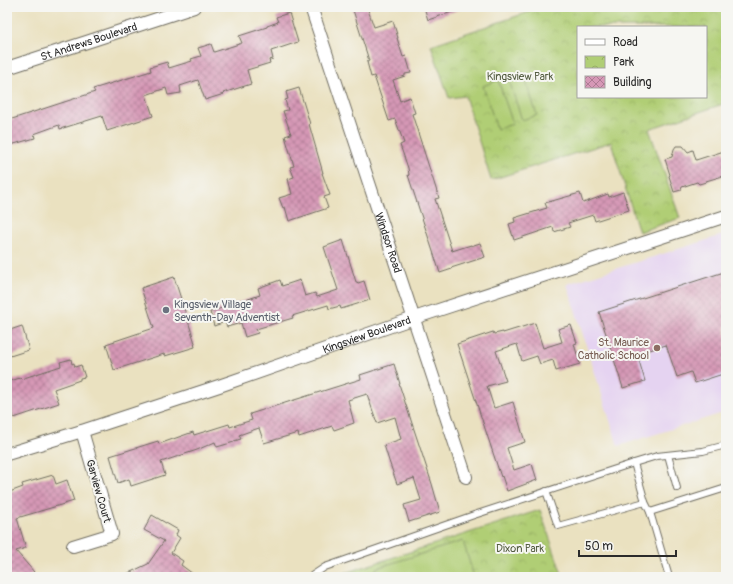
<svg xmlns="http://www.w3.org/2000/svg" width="733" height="584" viewBox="0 0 733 584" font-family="Pangolin,sans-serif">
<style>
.built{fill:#e5d3f1}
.park{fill:url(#park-crowns);stroke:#6e7c50;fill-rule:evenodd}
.pitch{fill:#b0ce75;stroke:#6e7c50}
.building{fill:url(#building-cross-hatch)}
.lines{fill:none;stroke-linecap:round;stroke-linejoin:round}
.lane-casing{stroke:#6e6b5f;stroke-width:8}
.street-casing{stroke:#6e6b5f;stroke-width:14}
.lane{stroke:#fff;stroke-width:6}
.street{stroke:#fff;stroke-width:12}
.worship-dot{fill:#6b7280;stroke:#f6f6f2;stroke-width:1.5}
.education-dot{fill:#8d6e63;stroke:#f6f6f2;stroke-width:1.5}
.labels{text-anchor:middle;stroke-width:4;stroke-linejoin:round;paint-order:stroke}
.street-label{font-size:11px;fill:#2b2b2b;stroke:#f6f6f2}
.park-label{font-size:11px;fill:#535c41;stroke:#f6f6f2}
.worship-label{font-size:11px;fill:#5b616d;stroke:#f6f6f2;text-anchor:start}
.education-label{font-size:11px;fill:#785e54;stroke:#f6f6f2;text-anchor:end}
</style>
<defs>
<pattern id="park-crowns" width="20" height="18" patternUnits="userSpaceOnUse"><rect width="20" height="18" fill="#b0ce75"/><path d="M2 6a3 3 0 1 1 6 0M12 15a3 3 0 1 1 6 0" fill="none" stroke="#98b165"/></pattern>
<pattern id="building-cross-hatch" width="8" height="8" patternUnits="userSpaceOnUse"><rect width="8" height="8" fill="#d698b6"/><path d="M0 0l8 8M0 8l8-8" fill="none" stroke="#ae7c94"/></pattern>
</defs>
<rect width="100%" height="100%" fill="#f6f6f2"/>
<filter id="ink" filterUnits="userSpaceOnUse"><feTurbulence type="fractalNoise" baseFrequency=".025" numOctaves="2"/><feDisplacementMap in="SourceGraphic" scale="8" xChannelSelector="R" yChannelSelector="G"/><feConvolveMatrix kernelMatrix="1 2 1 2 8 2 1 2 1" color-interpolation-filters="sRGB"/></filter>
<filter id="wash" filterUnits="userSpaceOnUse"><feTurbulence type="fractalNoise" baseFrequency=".012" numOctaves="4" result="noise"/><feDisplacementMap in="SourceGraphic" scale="16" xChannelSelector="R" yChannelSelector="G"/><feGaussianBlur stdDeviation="0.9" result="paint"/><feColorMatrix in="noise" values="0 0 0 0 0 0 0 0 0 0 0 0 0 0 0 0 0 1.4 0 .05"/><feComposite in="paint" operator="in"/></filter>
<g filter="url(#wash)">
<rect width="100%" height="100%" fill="#eae1c0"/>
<!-- built -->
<polygon class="built" points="723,235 726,245 726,412 618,446 567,284"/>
<!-- park -->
<g class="park">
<path d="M528 7H726V103L649 129 680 218 639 232 611 142 491 180 465 96 449 98 431 45 529 12ZM578 27H706V97H578Z"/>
<polygon points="540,510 563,577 332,577"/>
</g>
<!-- pitch -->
<g class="pitch">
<polygon points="523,72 537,115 522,120 508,77"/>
<polygon points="498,80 513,124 497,129 483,86"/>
<polygon points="463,541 474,577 379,577 376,568"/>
</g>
<g id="blocks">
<!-- building -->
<g class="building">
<polygon points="352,7 367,7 374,27 393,21 398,38 397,38 403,57 406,56 411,73 405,74 405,76 393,80 400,101 410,97 415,113 412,114 439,198 435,199 452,251 471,245 471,246 480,243 485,257 451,268 452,269 440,273 408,175 409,175 408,168 400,145 404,143 395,119 389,121 374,76 371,77 367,62 369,61 367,54"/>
<polygon points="424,7 461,7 461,9 428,20"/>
<polygon points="289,13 298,42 271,51 273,59 269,60 270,63 247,70 251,84 223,93 224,94 205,100 198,80 180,86 181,93 168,95 166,88 146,95 153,116 107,131 102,116 60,129 59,125 34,134 35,138 7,146 7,127 11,126 9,120 95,92 93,89 151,71 150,67 167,62 169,68 192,61 191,59 201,56 198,48 211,44 214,52 242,43 239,36 267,27 267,26 278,22 276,17"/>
<polygon points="299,88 310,124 309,124 323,173 322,173 330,195 324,197 328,208 289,221 285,207 283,208 279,198 292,194 288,179 294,177 290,167 294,166 285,136 291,134 283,111 288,110 285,100 288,99 286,92"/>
<polygon points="676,146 683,146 688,152 693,150 696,160 724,151 726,157 726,175 706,181 706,182 699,184 697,182 682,187 681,190 674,192 669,176 670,175 665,159 672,157 674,149"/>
<polygon points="623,192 629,210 595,221 593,215 568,223 570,227 554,232 553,227 514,240 509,224 515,222 514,218 547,208 545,203 580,193 583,203 608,194 609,197"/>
<polygon points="343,240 356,282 357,282 358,283 364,281 370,300 341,309 340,306 329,309 328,305 292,316 293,318 256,329 258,333 245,337 241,323 227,327 225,322 214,326 210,312 260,295 258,288 280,280 282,286 300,280 305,296 315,293 317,297 338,290 324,247"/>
<polygon points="724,272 726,278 726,373 695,383 691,372 677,377 666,345 637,354 645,381 623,388 599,312"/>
<polygon points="174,277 195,343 194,344 195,347 165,356 164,354 114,370 106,344 154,328 141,288"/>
<polygon points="535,323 543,348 562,342 558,329 571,325 577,343 574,344 580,364 556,371 553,360 540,364 537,356 522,361 517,344 496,351 506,381 487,386 494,408 513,402 525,442 507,448 514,470 532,464 537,480 507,491 502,476 501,477 457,344 493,332 494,334 503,332 503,333"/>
<polygon points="22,326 29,350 7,357 7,331"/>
<polygon points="71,359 72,364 74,363 75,367 81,365 85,377 80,378 80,380 54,389 59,403 14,418 7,397 7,382 20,378 21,379 61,366 60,362"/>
<polygon points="394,364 400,384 399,384 432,484 440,512 409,522 404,505 421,500 414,478 397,484 389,461 384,445 401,439 395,417 377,423 367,394 348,400 354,423 334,430 332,426 299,437 298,433 264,443 259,428 239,435 241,439 234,441 234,442 217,447 215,442 197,450 161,462 165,475 131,486 129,479 118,483 110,456 158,441 159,444 193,432 194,435 229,424 230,427 252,420 250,414 361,379 360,375"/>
<polygon points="53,475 56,484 67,480 74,501 17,518 26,548 16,551 34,572 28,577 7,577 7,493 23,487 22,484"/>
<polygon points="152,515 178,530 176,535 180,538 171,553 183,561 181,565 197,577 120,577 148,564 164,541 144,530"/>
</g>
</g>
</g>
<g filter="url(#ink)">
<use href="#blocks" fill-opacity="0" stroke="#6e6b5f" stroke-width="1"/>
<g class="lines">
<defs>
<g id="lane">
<polyline points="668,455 677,488"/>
<polyline points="634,463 645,502"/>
<polyline points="546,491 558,526 645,502 650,512 726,488"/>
<polyline points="650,512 669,577"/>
<polyline points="310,577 325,567 474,515 634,463 657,456 703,451 726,445"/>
</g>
<g id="street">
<path id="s1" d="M311 7 466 477"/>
<path id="s2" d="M7 68 194 7"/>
<path id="s3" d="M7 454 82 431 219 386 414 318 726 216"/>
<polyline points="73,546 112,534 82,431"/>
</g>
</defs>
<!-- lane casing -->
<use href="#lane" class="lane-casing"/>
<!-- street casing -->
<use href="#street" class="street-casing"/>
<!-- lane -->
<use href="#lane" class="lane"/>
<!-- street -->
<use href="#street" class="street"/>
</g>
</g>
<!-- markers -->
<circle class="worship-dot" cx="166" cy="310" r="4"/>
<circle class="education-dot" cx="657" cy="348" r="4"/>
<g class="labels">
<!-- street labels -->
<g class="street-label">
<text dy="4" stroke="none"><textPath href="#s2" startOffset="86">St Andrews Boulevard</textPath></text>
<text dy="4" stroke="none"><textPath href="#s1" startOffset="248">Windsor Road</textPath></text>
<text dy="4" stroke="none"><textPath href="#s3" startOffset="379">Kingsview Boulevard</textPath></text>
<text transform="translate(99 491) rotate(74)" y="4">Garview Court</text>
</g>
<!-- park labels -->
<g class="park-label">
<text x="520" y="80">Kingsview Park</text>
<text x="520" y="552">Dixon Park</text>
</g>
<!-- worship labels -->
<g class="worship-label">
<text x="174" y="308">Kingsview Village<tspan x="174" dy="13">Seventh-Day Adventist</tspan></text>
</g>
<!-- education labels -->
<g class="education-label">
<text x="649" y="346">St. Maurice<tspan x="649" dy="13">Catholic School</tspan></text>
</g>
</g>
<!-- margin -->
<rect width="733" height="584" fill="none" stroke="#f6f6f2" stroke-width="24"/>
<!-- legend -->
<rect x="577" y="26" width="130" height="72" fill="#f6f6f2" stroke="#a5a5a2"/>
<rect x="585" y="39" width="20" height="6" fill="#ffffff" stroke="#a5a5a2"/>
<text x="613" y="46" font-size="12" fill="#2b2b2b">Road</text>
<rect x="585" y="56" width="20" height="12" fill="url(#park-crowns)" stroke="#a5a5a2"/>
<text x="613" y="66" font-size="12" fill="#2b2b2b">Park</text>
<rect x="585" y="76" width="20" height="12" fill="url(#building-cross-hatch)" stroke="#a5a5a2"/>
<text x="613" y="86" font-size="12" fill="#2b2b2b">Building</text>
<!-- scale -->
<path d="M579 550v6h97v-6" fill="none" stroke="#2b2b2b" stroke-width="2"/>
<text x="585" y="550" font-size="12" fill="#2b2b2b" stroke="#f6f6f2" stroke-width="3" paint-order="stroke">50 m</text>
</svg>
